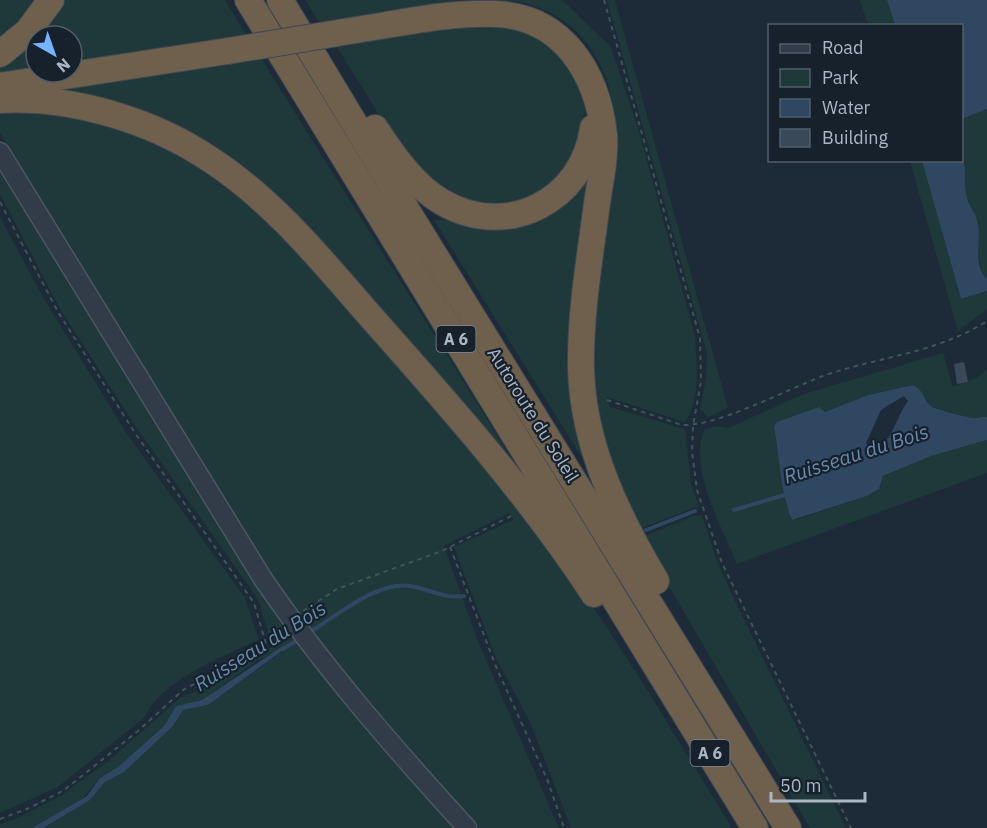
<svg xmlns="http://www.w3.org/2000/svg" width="987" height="828" viewBox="0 0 987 828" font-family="'IBM Plex Sans',sans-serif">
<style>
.green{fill:#1f3839}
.water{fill:#2f4761;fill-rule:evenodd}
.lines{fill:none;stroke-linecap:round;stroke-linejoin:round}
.stream{stroke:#2f4761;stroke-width:4}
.building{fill:#394958}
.minor-casing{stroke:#4c5763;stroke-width:21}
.highway-casing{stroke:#3c4752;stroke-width:28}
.path{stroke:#3d5556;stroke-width:2;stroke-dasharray:4.5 4.5;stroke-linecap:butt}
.minor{stroke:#313c48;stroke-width:18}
.highway{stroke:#6f5f4d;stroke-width:26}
.highway-bridge-casing{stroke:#3c4752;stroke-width:28;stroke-linecap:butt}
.highway-bridge{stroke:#6f5f4d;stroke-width:26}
.labels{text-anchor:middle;stroke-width:4.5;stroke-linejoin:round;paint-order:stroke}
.shield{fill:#17212c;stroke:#7f8a97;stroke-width:1.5}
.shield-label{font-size:16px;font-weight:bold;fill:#abb7c5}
.street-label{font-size:18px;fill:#abb7c5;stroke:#17212c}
.water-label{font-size:20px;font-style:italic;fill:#688aac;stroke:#17212c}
</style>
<rect width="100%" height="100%" fill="#1d2b38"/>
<!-- green -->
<g class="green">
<polygon points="0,0 41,0 0,44"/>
<polygon points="58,0 225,0 246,35 72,62 72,36 36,36 36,68 0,73 0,61"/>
<polygon points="305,0 470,0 321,25"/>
<path d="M491 0H562L611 47 638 128 695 336C697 363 701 399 685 422L607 397 610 407 685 429 691 484 699 506 642 528 647 535 693 516 702 515 716 559 734 599 846 828H810L635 528 599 438 588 353 615 128C614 72 585 20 528 4 517 1 503 1 491 0Z"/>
<polygon points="607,0 615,0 728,408 708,417 700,409 706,379 707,353"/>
<polygon points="860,0 887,0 895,25 868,25"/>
<polygon points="495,24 525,32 554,49 570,64 582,90 585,109 583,134 577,154 552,188 511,207 469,205 434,185 390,133 336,45 452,26"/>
<polygon points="262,60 530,488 211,153 18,93"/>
<polygon points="0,108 95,119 177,148 275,219 560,556 641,680 732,828 571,828 530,722 496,658 454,547 513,520 509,513 444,546 477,639 559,828 479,828 382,719 275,583 0,133"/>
<polygon points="987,109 987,279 982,275 977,248 978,221 966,197 965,162 962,155 962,119"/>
<polygon points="596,148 587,453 581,456 434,220 512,222"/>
<polygon points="910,161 922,161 961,299 987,291 987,309 958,331"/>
<polygon points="0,172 106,344 288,626 269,636 258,599 136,427 60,309 0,194"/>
<path d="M0 217 44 299 129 437 245 598 259 640C222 657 162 680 144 718L58 787 0 813Z"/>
<path d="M943 353 953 387 978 377 987 369V417C982 416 978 418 972 418 966 418 934 408 929 405L926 398 913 385 868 395 825 412 818 407 774 427C780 459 778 490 792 520L798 519 867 496 879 489 883 476 931 456 987 440V473L737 564C722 527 687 467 705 429L717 426 728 428 804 394Z"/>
<polygon points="295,636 457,828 43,828 90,800 105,782 128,768 173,726 183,710 208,705 286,649 258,660 202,700 176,706 164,726 118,767 100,778 83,798 32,828 0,828 0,824 16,819 62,795 107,762 180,698 202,689 237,664"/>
</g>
<!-- water -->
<g class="water">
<polygon points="887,0 987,0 987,109 962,119 962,26 895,25"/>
<path d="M962 155C968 169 963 184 967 198 969 206 975 212 977 220 983 238 971 264 987 279V291L961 299 922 161 962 160Z"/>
<path d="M913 385C924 390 924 401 931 406 934 409 969 418 973 418 978 418 982 416 987 417V440L931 456 883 476 879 489 867 496 792 520C779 489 780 459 774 427L777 422 819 407 825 412 868 395ZM904 396 908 401C897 416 893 438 878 449L870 448 866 443 881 410Z"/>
<polygon points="283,646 286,648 208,705 183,710 173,726 124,772 105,782 90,800 43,828 32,828 87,796 100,778 118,767 164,726 176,706 202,700"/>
</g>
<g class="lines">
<!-- stream -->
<g class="stream">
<polyline points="734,510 788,494"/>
<polyline points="646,530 695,511"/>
<path d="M308 633C336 617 376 581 410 586 430 589 443 599 464 596"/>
<polyline points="283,649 299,639"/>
</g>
</g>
<!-- building -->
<polygon class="building" points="964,362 968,382 957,384 954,364"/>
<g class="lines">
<defs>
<path id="minor" d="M0 152 263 579C324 668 394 748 467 828"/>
<g id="highway">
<polyline points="248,0 755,828"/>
<polyline points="280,0 409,214 788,828"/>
<path d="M356 30C402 23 449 12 496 14 563 17 597 73 604 134 606 159 599 186 596 211 589 263 580 316 581 369 583 446 618 517 656 581"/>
<polyline points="0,54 28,31 51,0"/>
<polyline points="0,86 228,51"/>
<path d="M0 100C71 96 152 120 211 160 274 201 323 262 372 318 451 407 529 495 594 594"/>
<path d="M375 128C392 154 414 186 442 202 507 240 583 201 593 128"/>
</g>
</defs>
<!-- minor casing -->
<use href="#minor" class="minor-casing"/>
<!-- highway casing -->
<use href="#highway" class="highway-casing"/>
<!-- path -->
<g class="path">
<polyline points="604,0 700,338 701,381 693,426 692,452 697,490 722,563 851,828"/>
<polyline points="0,202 58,312 135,433 254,603 266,644"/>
<path d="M607 400 682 425C716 427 788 389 823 376 880 356 935 354 987 321"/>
<polyline points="450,547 497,669 547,779 564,828"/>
<polyline points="303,611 337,589 442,551 511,516"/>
<polyline points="0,819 27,809 63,791 138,731 183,690 284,635"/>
</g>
<!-- minor -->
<use href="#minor" class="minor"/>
<!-- highway -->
<use href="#highway" class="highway"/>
<defs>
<polyline id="highway-bridge" points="228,51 356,30"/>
</defs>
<!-- highway-bridge casing -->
<use href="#highway-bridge" class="highway-bridge-casing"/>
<!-- highway-bridge -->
<use href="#highway-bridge" class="highway-bridge"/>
</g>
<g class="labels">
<!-- shield labels -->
<g class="shield">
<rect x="436.5" y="326" width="39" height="26" rx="4.5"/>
<rect x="690.5" y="740" width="39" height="26" rx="4.5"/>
</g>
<g class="shield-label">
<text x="456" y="345">A 6</text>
<text x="710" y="759">A 6</text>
</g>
<!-- street labels -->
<g class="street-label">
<text transform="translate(533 415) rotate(58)" y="6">Autoroute du Soleil</text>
</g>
<!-- water labels -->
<g class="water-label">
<text transform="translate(856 454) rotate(-18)" y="7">Ruisseau du Bois</text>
<text transform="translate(260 646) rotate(-32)" y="7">Ruisseau du Bois</text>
</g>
</g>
<!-- legend -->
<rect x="768" y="24" width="195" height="138" fill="#17212c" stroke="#525d69" stroke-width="1.5"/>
<rect x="780" y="44" width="30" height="9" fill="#313c48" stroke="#525d69" stroke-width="1.5"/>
<text x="822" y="54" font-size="18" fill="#abb7c5">Road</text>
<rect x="780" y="69" width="30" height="18" fill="#1f3839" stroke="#525d69" stroke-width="1.5"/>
<text x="822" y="84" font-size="18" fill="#abb7c5">Park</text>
<rect x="780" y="99" width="30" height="18" fill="#2f4761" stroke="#525d69" stroke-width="1.5"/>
<text x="822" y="114" font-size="18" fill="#abb7c5">Water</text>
<rect x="780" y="129" width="30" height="18" fill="#394958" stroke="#525d69" stroke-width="1.5"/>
<text x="822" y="144" font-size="18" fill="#abb7c5">Building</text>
<!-- north arrow -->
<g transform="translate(54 54) rotate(140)"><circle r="28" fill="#17212c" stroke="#525d69" stroke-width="1.5"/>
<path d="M0-4.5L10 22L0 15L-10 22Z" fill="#76b4ff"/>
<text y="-9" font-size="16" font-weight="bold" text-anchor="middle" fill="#abb7c5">N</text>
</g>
<!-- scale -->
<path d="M771 792v9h94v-9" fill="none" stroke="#abb7c5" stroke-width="3"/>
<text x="780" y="792" font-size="18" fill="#abb7c5" stroke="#17212c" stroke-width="4.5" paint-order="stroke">50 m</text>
</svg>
